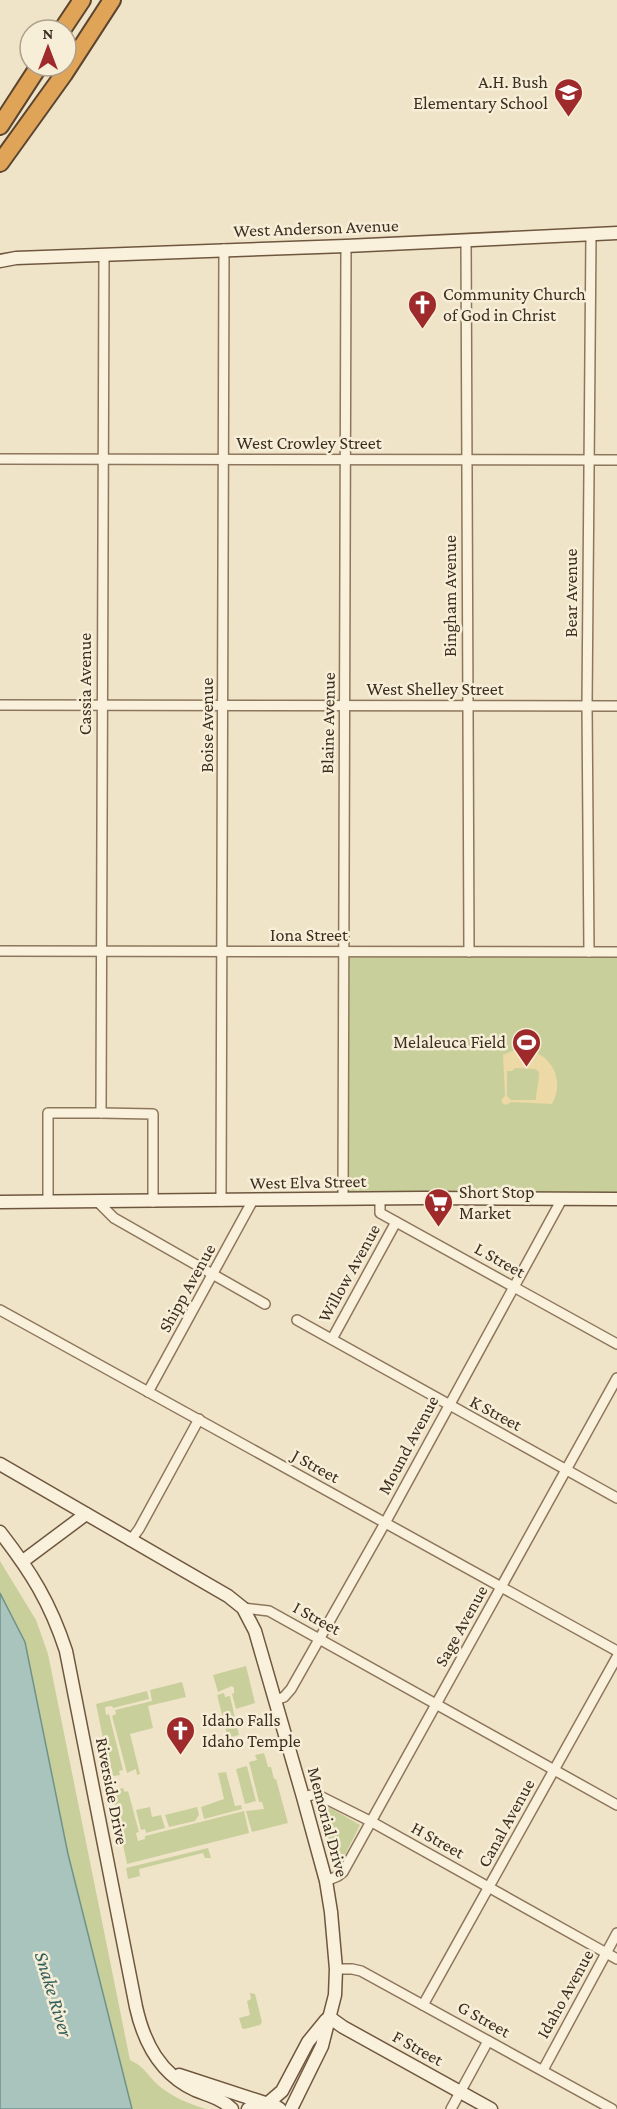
<svg xmlns="http://www.w3.org/2000/svg" width="617" height="2109" viewBox="0 0 617 2109" font-family="'Crimson Pro',serif">
<style>
.green{fill:#c9cf9b}
.sand{fill:#ecd9a5;fill-rule:evenodd}
.water{fill:#a9c4bc;stroke:#6f938a;stroke-width:1.5}
.lines{fill:none;stroke-linecap:round;stroke-linejoin:round}
.street-casing{stroke:#8d765c;stroke-width:12}
.secondary-casing{stroke:#6f573f;stroke-width:15}
.highway-casing{stroke:#5b4430;stroke-width:20}
.street{stroke:#faf1dc;stroke-width:9}
.secondary{stroke:#faf1dc;stroke-width:12}
.highway{stroke:#e0a458;stroke-width:16}
.labels{text-anchor:middle;stroke-width:5;stroke-linejoin:round;paint-order:stroke}
.poi-label{font-size:18px;fill:#3d2e20;stroke:#f7eed8;text-anchor:start}
.street-label{font-size:18px;fill:#3d2e20;stroke:#f7eed8}
.water-label{font-size:20px;font-style:italic;fill:#2f5d5a;stroke:#f7eed8}
</style>
<rect width="100%" height="100%" fill="#f0e4c8"/>
<!-- green -->
<g class="green">
<polygon points="344,952 617,952 617,1199 343,1199"/>
<path d="M0 1561 36 1620 48 1654 130 2060C143 2065 148 2076 158 2085 172 2097 189 2104 206 2109H132L68 1854 25 1642 0 1593Z"/>
<polygon points="246,1666 255,1703 236,1709 232,1694 234,1693 234,1688 232,1686 218,1692 213,1675"/>
<polygon points="182,1682 186,1697 148,1706 153,1728 130,1734 140,1774 137,1775 136,1769 127,1773 112,1716 116,1714 115,1710 152,1701 150,1690"/>
<polygon points="147,1691 149,1699 113,1708 112,1706 105,1707 106,1715 109,1714 123,1770 119,1771 120,1775 108,1777 108,1774 110,1773 96,1704"/>
<polygon points="224,1693 225,1697 230,1696 239,1735 228,1738 217,1695"/>
<polygon points="264,1753 268,1767 271,1767 274,1779 276,1779 288,1823 252,1832 246,1811 264,1809 262,1802 259,1802 249,1762 257,1760 255,1755"/>
<polygon points="247,1766 256,1801 245,1804 236,1769"/>
<polygon points="226,1772 235,1806 241,1805 242,1809 204,1819 201,1807 224,1799 218,1773"/>
<polygon points="123,1788 125,1792 128,1791 139,1832 136,1833 138,1841 145,1839 145,1836 244,1811 249,1833 127,1864 113,1795 111,1791"/>
<polygon points="324,1804 360,1825 343,1859 338,1862 332,1858 319,1810 321,1805"/>
<polygon points="150,1807 152,1817 161,1815 165,1828 146,1833 145,1829 141,1830 136,1810"/>
<polygon points="197,1807 199,1815 195,1821 169,1827 165,1815"/>
<polygon points="208,1848 211,1858 205,1858 203,1853 139,1869 140,1876 128,1879 126,1868"/>
<polygon points="250,1993 255,1994 262,2022 260,2025 244,2029 242,2028 239,2018 250,2015 247,2001 251,1999"/>
</g>
<!-- sand -->
<path class="sand" d="M517 1049C548 1048 567 1077 552 1104L511 1102 506 1105 502 1103V1099L505 1096 503 1055ZM515 1068 535 1069 539 1072C539 1083 536 1091 536 1100H511L507 1096V1071H512Z"/>
<!-- water -->
<polygon class="water" points="0,1593 25,1642 68,1854 132,2109 0,2109"/>
<g class="lines">
<defs>
<g id="street">
<polyline points="466,240 469,952"/>
<polyline points="0,459 617,460"/>
<polyline points="0,705 617,706"/>
<polyline points="0,951 617,952"/>
<polyline points="589,952 587,706 591,235"/>
<polyline points="101,1113 153,1114 153,1202"/>
<polyline points="343,1199 346,246"/>
<polyline points="380,1199 380,1213 617,1344"/>
<polyline points="221,1201 224,249"/>
<polyline points="48,1202 48,1113 101,1113 104,256"/>
<polyline points="98,1202 114,1218 265,1304"/>
<polyline points="0,1310 617,1651"/>
<polyline points="297,1320 617,1498"/>
<polyline points="332,1339 396,1222"/>
<polyline points="148,1392 253,1200"/>
<polyline points="130,1541 139,1529 199,1419"/>
<polyline points="243,1608 269,1611 617,1805"/>
<polyline points="276,1700 284,1697 291,1689 385,1523 562,1199"/>
<polyline points="303,1797 316,1794 372,1822 617,1959"/>
<polyline points="326,1881 338,1876 343,1872 617,1378"/>
<polyline points="336,1969 352,1969 361,1971 612,2109"/>
<polyline points="423,2005 617,1657"/>
<polyline points="543,2070 617,1933"/>
<polyline points="451,2109 488,2041"/>
</g>
<g id="secondary">
<polyline points="0,261 16,258 346,246 617,233"/>
<polyline points="0,1202 423,1198 617,1199"/>
<polyline points="0,1464 228,1596 243,1608 255,1631 303,1797 326,1881 331,1912 336,1969 335,1995 322,2046 291,2109"/>
<path d="M0 1532C31 1572 50 1602 66 1651L136 2007C144 2043 160 2074 195 2090 209 2096 221 2098 232 2109"/>
<polyline points="23,1561 86,1514"/>
<polyline points="329,2017 343,2027 491,2109"/>
<polyline points="179,2075 265,2103"/>
<polyline points="268,2103 282,2091 308,2042 326,2020"/>
<path d="M248 2109C259 2101 269 2101 280 2109"/>
</g>
<g id="highway">
<polyline points="62,30 82,0"/>
<polyline points="0,126 39,66"/>
<polyline points="0,163 64,74 112,0"/>
</g>
</defs>
<!-- street casing -->
<use href="#street" class="street-casing"/>
<!-- secondary casing -->
<use href="#secondary" class="secondary-casing"/>
<!-- highway casing -->
<use href="#highway" class="highway-casing"/>
<!-- street -->
<use href="#street" class="street"/>
<!-- secondary -->
<use href="#secondary" class="secondary"/>
<!-- highway -->
<use href="#highway" class="highway"/>
</g>
<!-- icons -->
<defs>
<symbol id="school-pin" viewBox="-11 -11 22 30"><path d="M0 17L-7.5 6A9.5 9.5 0 1 1 7.5 6Z" fill="#9e2a2b" stroke="#f7eed8"/><path d="M0-5L7-2L0 1L-7-2ZM-4 1L0 2.5L4 1V4Q0 6-4 4Z" fill="#fff"/></symbol>
<symbol id="church-pin" viewBox="-11 -11 22 30"><path d="M0 17L-7.5 6A9.5 9.5 0 1 1 7.5 6Z" fill="#9e2a2b" stroke="#f7eed8"/><path d="M-1.2-6h2.4v3.5h3.3v2.4h-3.3V6h-2.4V-.1h-3.3v-2.4h3.3Z" fill="#fff"/></symbol>
<symbol id="stadium-pin" viewBox="-11 -11 22 30"><path d="M0 17L-7.5 6A9.5 9.5 0 1 1 7.5 6Z" fill="#9e2a2b" stroke="#f7eed8"/><path d="M0-5a6.5 5 0 1 0 0 10a6.5 5 0 1 0 0-10ZM-3.5-1.8h7v3.6h-7Z" fill="#fff"/></symbol>
<symbol id="supermarket-pin" viewBox="-11 -11 22 30"><path d="M0 17L-7.5 6A9.5 9.5 0 1 1 7.5 6Z" fill="#9e2a2b" stroke="#f7eed8"/><path d="M-6-5.5h2.5l.6 2H6L4.5 2H-2.5L-4.4-4H-6ZM-1.5 3.2a1.3 1.3 0 1 0 .1 0ZM3 3.2a1.3 1.3 0 1 0 .1 0Z" fill="#fff"/></symbol>
</defs>
<g fill-rule="evenodd">
<use href="#school-pin" x="552" y="76" width="33" height="45"/>
<use href="#church-pin" x="406" y="288" width="33" height="45"/>
<use href="#stadium-pin" x="510" y="1026" width="33" height="45"/>
<use href="#supermarket-pin" x="422" y="1186" width="33" height="45"/>
<use href="#church-pin" x="164" y="1714" width="33" height="45"/>
</g>
<g class="labels">
<!-- poi labels -->
<g class="poi-label">
<text x="548" y="88" text-anchor="end">A.H. Bush<tspan x="548" dy="21">Elementary School</tspan></text>
<text x="443" y="300">Community Church<tspan x="443" dy="21">of God in Christ</tspan></text>
<text x="506" y="1048" text-anchor="end">Melaleuca Field</text>
<text x="459" y="1198">Short Stop<tspan x="459" dy="21">Market</tspan></text>
<text x="202" y="1726">Idaho Falls<tspan x="202" dy="21">Idaho Temple</tspan></text>
</g>
<!-- street labels -->
<g class="street-label">
<text transform="translate(316 228) rotate(-2)" y="6">West Anderson Avenue</text>
<text x="309" y="449">West Crowley Street</text>
<text transform="translate(571 593) rotate(-90)" y="6">Bear Avenue</text>
<text transform="translate(450 596) rotate(-90)" y="6">Bingham Avenue</text>
<text transform="translate(85 684) rotate(-90)" y="6">Cassia Avenue</text>
<text x="435" y="695">West Shelley Street</text>
<text transform="translate(328 723) rotate(-89)" y="6">Blaine Avenue</text>
<text transform="translate(207 725) rotate(-90)" y="6">Boise Avenue</text>
<text x="309" y="941">Iona Street</text>
<text transform="translate(308 1182) rotate(-1)" y="6">West Elva Street</text>
<text transform="translate(500 1260) rotate(29)" y="6">L Street</text>
<text transform="translate(349 1273) rotate(-61)" y="6">Willow Avenue</text>
<text transform="translate(187 1288) rotate(-61)" y="6">Shipp Avenue</text>
<text transform="translate(496 1413) rotate(28)" y="6">K Street</text>
<text transform="translate(408 1445) rotate(-62)" y="6">Mound Avenue</text>
<text transform="translate(316 1466) rotate(29)" y="6">J Street</text>
<text transform="translate(317 1618) rotate(29)" y="6">I Street</text>
<text transform="translate(461 1626) rotate(-61)" y="6">Sage Avenue</text>
<text transform="translate(112 1791) rotate(79)" y="6">Riverside Drive</text>
<text transform="translate(328 1822) rotate(75)" y="6">Memorial Drive</text>
<text transform="translate(506 1823) rotate(-61)" y="6">Canal Avenue</text>
<text transform="translate(438 1840) rotate(29)" y="6">H Street</text>
<text transform="translate(565 1994) rotate(-61)" y="6">Idaho Avenue</text>
<text transform="translate(484 2019) rotate(29)" y="6">G Street</text>
<text transform="translate(418 2048) rotate(29)" y="6">F Street</text>
</g>
<!-- water labels -->
<g class="water-label">
<text transform="translate(54 1994) rotate(73)" y="7">Snake River</text>
</g>
</g>
<!-- north arrow -->
<g transform="translate(48 48)"><circle r="28" fill="#f7eed8" stroke="#ada18e" stroke-width="1.5"/>
<path d="M0-4.5L10 22L0 15L-10 22Z" fill="#9e2a2b"/>
<text y="-9" font-size="16" font-weight="bold" text-anchor="middle" fill="#3d2e20">N</text>
</g>
</svg>
